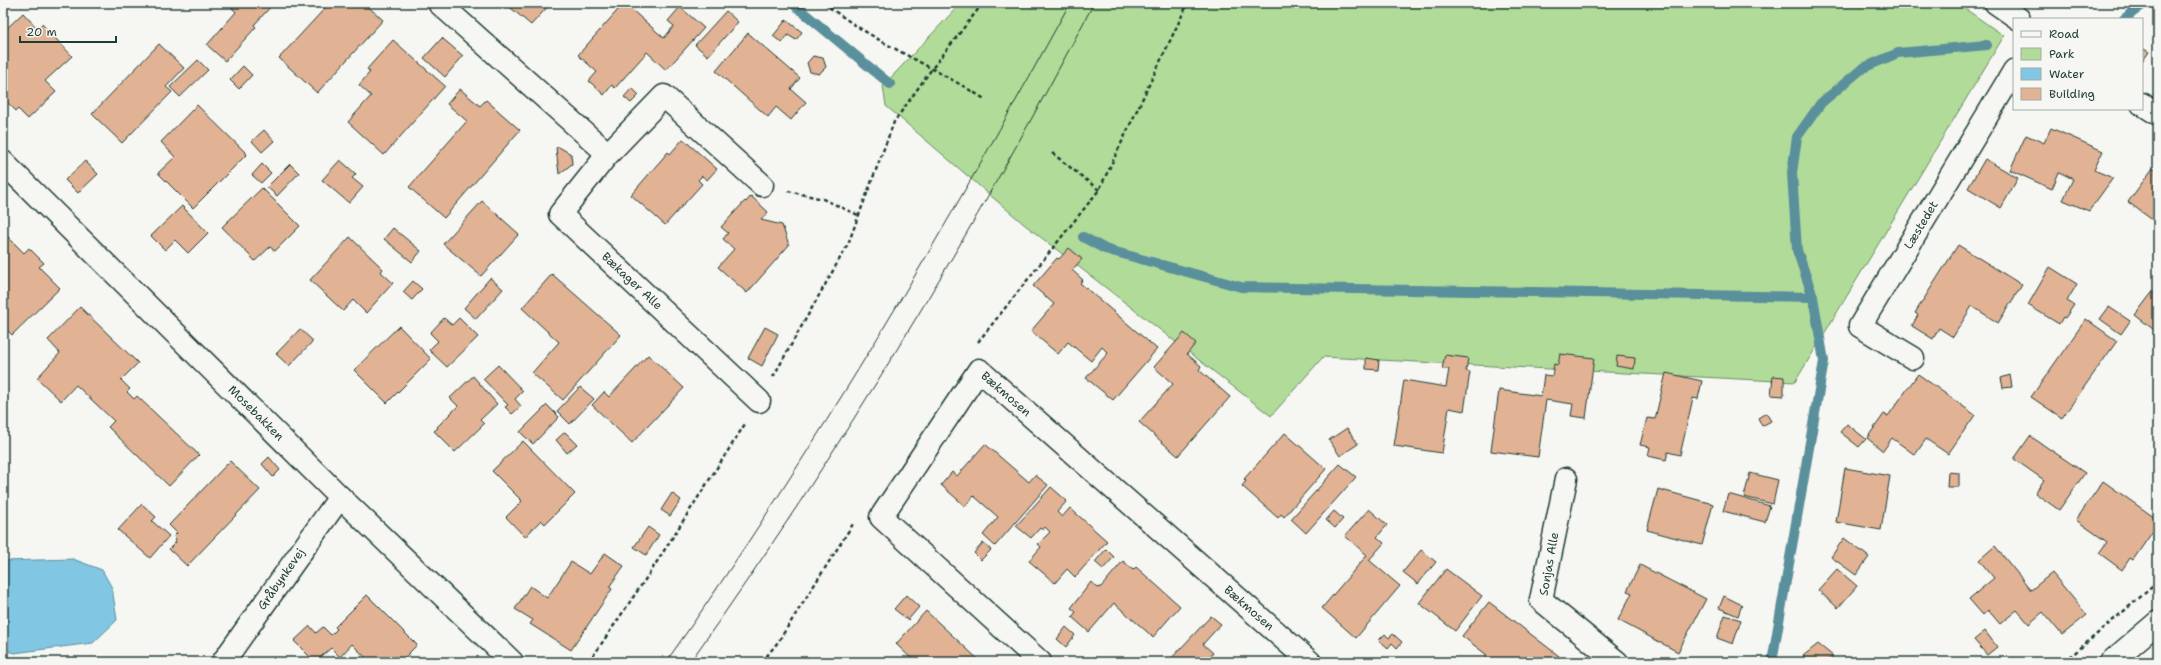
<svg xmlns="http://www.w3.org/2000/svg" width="2161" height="665" viewBox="0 0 2161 665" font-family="'Shantell Sans',sans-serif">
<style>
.green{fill:#b1db98;stroke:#688c66}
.water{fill:#81c6e2;stroke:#5a8f9c}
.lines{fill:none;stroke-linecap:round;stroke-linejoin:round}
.stream{stroke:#5a8f9c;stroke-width:10}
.building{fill:#e2b294;stroke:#1f3d34}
.minor-casing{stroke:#1f3d34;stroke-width:25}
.secondary-casing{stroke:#1f3d34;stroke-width:25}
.path{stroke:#1f3d34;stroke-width:2.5;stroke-dasharray:4 3;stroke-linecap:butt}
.minor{stroke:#f6f6f2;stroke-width:22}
.secondary{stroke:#f6f6f2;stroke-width:22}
.tram{stroke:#1f3d34;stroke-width:1}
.labels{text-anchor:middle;stroke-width:4;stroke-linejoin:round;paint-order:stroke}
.street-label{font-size:12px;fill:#1f3d34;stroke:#f6f6f2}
</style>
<rect width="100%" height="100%" fill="#f6f6f2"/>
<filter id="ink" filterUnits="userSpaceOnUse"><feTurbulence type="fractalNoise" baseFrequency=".025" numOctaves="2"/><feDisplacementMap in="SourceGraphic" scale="8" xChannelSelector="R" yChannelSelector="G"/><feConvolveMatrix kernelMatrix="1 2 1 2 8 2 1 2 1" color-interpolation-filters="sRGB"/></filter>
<g filter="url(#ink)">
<!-- green -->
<polygon class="green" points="961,3 1957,3 2004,36 1795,382 1323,357 1271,416 1025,225 886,106 883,86"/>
<!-- water -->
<polygon class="water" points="73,559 102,570 112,588 117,620 93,643 14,653 3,650 3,561"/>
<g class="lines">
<!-- stream -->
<g class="stream">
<polyline points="792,3 890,84"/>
<polyline points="2124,19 2145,3"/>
<polyline points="1083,237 1105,249 1241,287 1813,297"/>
<polyline points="1772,662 1824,361 1813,297 1797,250 1792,173 1797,137 1821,103 1863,68 1898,53 1987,45"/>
</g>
</g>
<!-- building -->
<g class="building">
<polygon points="227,3 274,3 254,25 256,27 225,61 207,45 236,12"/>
<polygon points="322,3 364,3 383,20 317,93 279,58 326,7"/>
<polygon points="505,3 551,3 531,25"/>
<polygon points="624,3 664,38 674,26 668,21 680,7 704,28 666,70 647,52 615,88 612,85 604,95 589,81 597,72 578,55"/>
<polygon points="726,11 738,22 708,56 695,45"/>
<polygon points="23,13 37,28 42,24 72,56 45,81 56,92 28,119 18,109 16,111 3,98 3,61 6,58 3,56 3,32"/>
<polygon points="786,20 802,32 796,40 788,35 782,43 773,36"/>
<polygon points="748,33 800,78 791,89 806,102 791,120 776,107 768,117 716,71"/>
<polygon points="442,38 463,56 445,77 424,58"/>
<polygon points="393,40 445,86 384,155 348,122 371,96 359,85 370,72 367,69"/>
<polygon points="159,44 184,68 166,87 172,92 122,143 92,114"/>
<polygon points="2142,48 2149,52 2142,62"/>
<polygon points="813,56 823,58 826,67 819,74 810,72 807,63"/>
<polygon points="198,60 208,70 180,97 170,87"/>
<polygon points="243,66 252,75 239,89 230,80"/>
<polygon points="632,88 639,95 631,103 624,97"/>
<polygon points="460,89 480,106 486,100 520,130 444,218 409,187 467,121 447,104"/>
<polygon points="197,105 247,154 193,208 158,173 175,157 161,142"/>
<polygon points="2051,128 2103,151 2094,170 2113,178 2089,211 2063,200 2073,179 2059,172 2052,189 2010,170 2026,135 2044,143"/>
<polygon points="264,130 274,141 262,152 252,141"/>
<polygon points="683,139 717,169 707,180 702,176 698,180 702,184 665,225 631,195 668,152 670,154"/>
<polygon points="559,147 571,154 572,164 559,174 556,148"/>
<polygon points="1985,159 2018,178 2001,208 1968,188"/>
<polygon points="340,160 356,174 352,178 363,187 349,203 322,180"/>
<polygon points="85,161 98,174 78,193 65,180"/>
<polygon points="262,164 271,173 261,183 252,175"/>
<polygon points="290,164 299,173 277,196 267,187"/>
<polygon points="2153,168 2158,172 2158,224 2128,202"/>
<polygon points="262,188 300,226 275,251 270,247 255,261 222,227"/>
<polygon points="751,196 768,212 761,220 782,225 789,245 747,293 718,267 734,249 723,239 728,233 721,227 745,201 746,202"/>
<polygon points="482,201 519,234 481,276 443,244"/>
<polygon points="182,206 208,233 188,253 175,240 165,250 151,236"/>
<polygon points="393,228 421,251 412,262 384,239"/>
<polygon points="3,232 24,253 29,248 44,263 39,267 60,288 12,335 3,326"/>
<polygon points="350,237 383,269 381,272 393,283 366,313 353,300 343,311 310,280"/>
<polygon points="1958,245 2022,285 1998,323 1972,306 1953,337 1939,328 1933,339 1912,326 1918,315 1915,313"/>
<polygon points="1069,248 1082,259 1072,270 1083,280 1080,283 1157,349 1113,400 1086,378 1108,353 1102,347 1091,361 1068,342 1058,354 1031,331 1054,304 1033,286 1057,258 1059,259"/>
<polygon points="2050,267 2077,284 2067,301 2074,305 2065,318 2063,317 2059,324 2028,305"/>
<polygon points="552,274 621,335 563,400 532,373 559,342 522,308"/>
<polygon points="490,278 503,289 476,319 464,308"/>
<polygon points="413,281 422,289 412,300 403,292"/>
<polygon points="2154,290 2158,293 2158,333 2135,315"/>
<polygon points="80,307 138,363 121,380 130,389 127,392 134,399 137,396 199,455 169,486 108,427 114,421 76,385 61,401 37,378 60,353 48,340"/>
<polygon points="2109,307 2130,321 2121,334 2100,319"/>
<polygon points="444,318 452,325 459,318 478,337 447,367 429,350 438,341 430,333"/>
<polygon points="2086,319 2117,341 2062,418 2031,397"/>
<polygon points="399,326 431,359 387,403 354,370"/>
<polygon points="765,327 778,334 762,366 748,358"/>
<polygon points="300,329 313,341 289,366 276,354"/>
<polygon points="1184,333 1196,343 1187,354 1201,366 1199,370 1230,397 1178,456 1139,422 1173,384 1154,367"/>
<polygon points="1560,354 1594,358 1586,418 1571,416 1573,404 1546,400 1538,457 1491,451 1499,390 1541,396 1544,375 1552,376 1554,364 1558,365"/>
<polygon points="648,355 684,388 632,443 592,405 604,392 609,397"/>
<polygon points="1445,355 1468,358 1466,371 1470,372 1464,411 1449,408 1442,453 1394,446 1404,380 1446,387 1449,369 1442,369"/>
<polygon points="1617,356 1635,358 1634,369 1616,366"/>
<polygon points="1366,358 1379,360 1378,370 1366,369"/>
<polygon points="498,365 523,391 515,399 521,406 512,414 505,407 508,405 483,379"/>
<polygon points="1666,373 1702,381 1698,399 1693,398 1680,455 1668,452 1666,460 1648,456 1650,447 1640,445 1647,418 1655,419"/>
<polygon points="1918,374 1975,415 1948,454 1926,439 1915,455 1892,438 1883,451 1867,438 1884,414 1888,416"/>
<polygon points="2010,375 2012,387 2003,388 2001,378"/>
<polygon points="473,376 497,404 480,420 484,424 455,452 434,431 438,428 437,427 458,406 450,398"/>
<polygon points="1773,376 1784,377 1784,396 1771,395"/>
<polygon points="580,387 594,399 570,424 557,411"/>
<polygon points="547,405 559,417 533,444 520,432"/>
<polygon points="1766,413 1771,421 1762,426 1758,418"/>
<polygon points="1847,424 1866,439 1859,447 1840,432"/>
<polygon points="1347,428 1358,444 1340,456 1329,440"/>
<polygon points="565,432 577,444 567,453 556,440"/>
<polygon points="1285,433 1326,469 1284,517 1281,514 1278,518 1242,486 1246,481 1244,479"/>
<polygon points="2030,436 2085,473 2059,510 2035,493 2044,480 2014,459"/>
<polygon points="523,441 575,494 545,524 541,520 525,537 506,517 522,501 492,471"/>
<polygon points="985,444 1029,482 1035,475 1048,485 995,546 983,535 998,517 974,496 965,506 941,485 952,472 957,476"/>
<polygon points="269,457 280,470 273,477 262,464"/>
<polygon points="230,461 260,490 187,566 169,549 176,542 174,536 177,533 169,525"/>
<polygon points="1340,464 1356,477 1306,533 1291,519"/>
<polygon points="1845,468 1890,476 1881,530 1836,522"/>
<polygon points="1948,472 1959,473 1959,487 1947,487"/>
<polygon points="1750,473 1778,480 1773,504 1744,497"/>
<polygon points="2103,481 2158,520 2158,524 2133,560 2130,558 2122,570 2099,553 2107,542 2076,520"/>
<polygon points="1051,487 1067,501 1057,512 1062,517 1070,508 1107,541 1075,577 1067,569 1055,583 1029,561 1041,547 1038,544 1050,532 1045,527 1043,530 1040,528 1031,538 1016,526"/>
<polygon points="1658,489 1713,504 1702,545 1647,530"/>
<polygon points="672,493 681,500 670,516 661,510"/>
<polygon points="1728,494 1770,506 1765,522 1723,511"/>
<polygon points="142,504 156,517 152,521 169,536 150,558 118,530"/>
<polygon points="1369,509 1387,525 1377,537 1384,543 1369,560 1400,586 1356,638 1322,608 1367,555 1345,536"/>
<polygon points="1334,511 1343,519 1335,528 1326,520"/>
<polygon points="648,527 659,535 646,555 634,547"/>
<polygon points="1844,538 1869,557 1856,575 1831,557"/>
<polygon points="983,543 991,550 981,560 974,553"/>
<polygon points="1995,546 2031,590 2052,573 2087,615 2062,635 2043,612 2029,624 2017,610 2000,624 1988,610 1983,615 1969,599 1994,578 1979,560"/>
<polygon points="1106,549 1114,557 1103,569 1095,562"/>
<polygon points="1421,550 1436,562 1418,584 1403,572"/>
<polygon points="605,553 624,566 609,587 612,589 571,650 530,624 533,620 515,609 530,586 547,598 571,562 590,574"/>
<polygon points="1123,561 1133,570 1136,567 1180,606 1153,637 1114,603 1089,632 1072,617 1076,612 1071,608 1091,582 1098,588 1101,587"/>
<polygon points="1640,565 1706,599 1678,652 1618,620 1632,593 1627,591"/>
<polygon points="1446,569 1482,596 1455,631 1419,603"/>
<polygon points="1837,569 1857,586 1838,608 1818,590"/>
<polygon points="367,595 417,645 400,662 370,662 352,644 340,657 331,648 315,662 294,641 310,626 316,633 323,627 331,635 337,629 335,627"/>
<polygon points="906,595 919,607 908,620 894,609"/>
<polygon points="1724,596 1742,605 1738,616 1719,608"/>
<polygon points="1489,602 1559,656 1554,662 1482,662 1487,655 1462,636"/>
<polygon points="926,611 981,662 915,662 896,644"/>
<polygon points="1725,615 1741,620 1733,644 1717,638"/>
<polygon points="1211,616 1221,624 1203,644 1213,653 1206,662 1168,662"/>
<polygon points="1066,627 1075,635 1066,647 1057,639"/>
<polygon points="1985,631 1997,647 1987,655 1974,640"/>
<polygon points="1385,634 1389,638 1393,634 1402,642 1397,648 1392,643 1388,648 1379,640"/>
<polygon points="1818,644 1833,656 1825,662 1808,662 1803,656"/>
</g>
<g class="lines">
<defs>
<g id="minor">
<polyline points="439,3 608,154"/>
<polyline points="1996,3 2019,19"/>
<polyline points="2142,104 2158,114"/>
<polyline points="3,162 340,497 512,662"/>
<polyline points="1913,358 1860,326 2014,71"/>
<polyline points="759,401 560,214 608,154 664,96 762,185"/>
<polyline points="1566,479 1541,600 1617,662"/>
<polyline points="223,662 340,497"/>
<polyline points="1040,662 881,517 979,370 1310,662"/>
</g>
<polyline id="secondary" points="2111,662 2158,622"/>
</defs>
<!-- minor casing -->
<use href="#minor" class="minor-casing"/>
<!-- secondary casing -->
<use href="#secondary" class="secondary-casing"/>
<!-- path -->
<g class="path">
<path d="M824 3C873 42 933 66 986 100"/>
<polyline points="1052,153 1099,190"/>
<polyline points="788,191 823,199 858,215"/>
<polyline points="978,342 1099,190 1188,3"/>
<polyline points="773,377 848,244 894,122 931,70 983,3"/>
<polyline points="589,662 651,571 745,424"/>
<polyline points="762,662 778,642 853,524"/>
<polyline points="2064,662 2158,582"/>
</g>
<!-- minor -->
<use href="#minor" class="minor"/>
<!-- secondary -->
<use href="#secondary" class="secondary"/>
<!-- tram -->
<g class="tram">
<path d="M666 662C815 451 946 229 1070 3"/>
<path d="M690 662C840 452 974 231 1094 3"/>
</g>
</g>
</g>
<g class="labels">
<!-- street labels -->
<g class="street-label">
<text transform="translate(1921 225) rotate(-59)" y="4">Læstedet</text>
<text transform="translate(632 281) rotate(43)" y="4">Bækager Alle</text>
<text transform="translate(1006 394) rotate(41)" y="4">Bækmosen</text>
<text transform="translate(256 413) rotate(45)" y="4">Mosebakken</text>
<text transform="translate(1549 564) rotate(-80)" y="4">Sonjas Alle</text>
<text transform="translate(281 579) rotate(-55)" y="4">Gråbynkevej</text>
<text transform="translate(1249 608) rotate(41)" y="4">Bækmosen</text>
</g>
</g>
<!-- margin -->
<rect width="2161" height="665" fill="none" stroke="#f6f6f2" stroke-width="16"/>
<rect x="8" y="8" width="2145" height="649" fill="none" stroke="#1f3d34" stroke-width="1.5" filter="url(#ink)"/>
<!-- legend -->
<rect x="2013" y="18" width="130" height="92" fill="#f6f6f2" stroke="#a0aca6"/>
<rect x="2021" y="31" width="20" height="6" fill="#f6f6f2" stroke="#a0aca6"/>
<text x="2049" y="38" font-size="12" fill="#1f3d34">Road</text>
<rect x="2021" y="48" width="20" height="12" fill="#b1db98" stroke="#a0aca6"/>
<text x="2049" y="58" font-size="12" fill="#1f3d34">Park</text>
<rect x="2021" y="68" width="20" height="12" fill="#81c6e2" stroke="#a0aca6"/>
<text x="2049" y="78" font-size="12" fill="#1f3d34">Water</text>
<rect x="2021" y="88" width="20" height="12" fill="#e2b294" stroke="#a0aca6"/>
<text x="2049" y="98" font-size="12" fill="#1f3d34">Building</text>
<!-- scale -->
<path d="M20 36v6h96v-6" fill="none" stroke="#1f3d34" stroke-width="2"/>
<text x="26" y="36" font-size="12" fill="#1f3d34" stroke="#f6f6f2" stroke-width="3" paint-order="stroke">20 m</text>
</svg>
